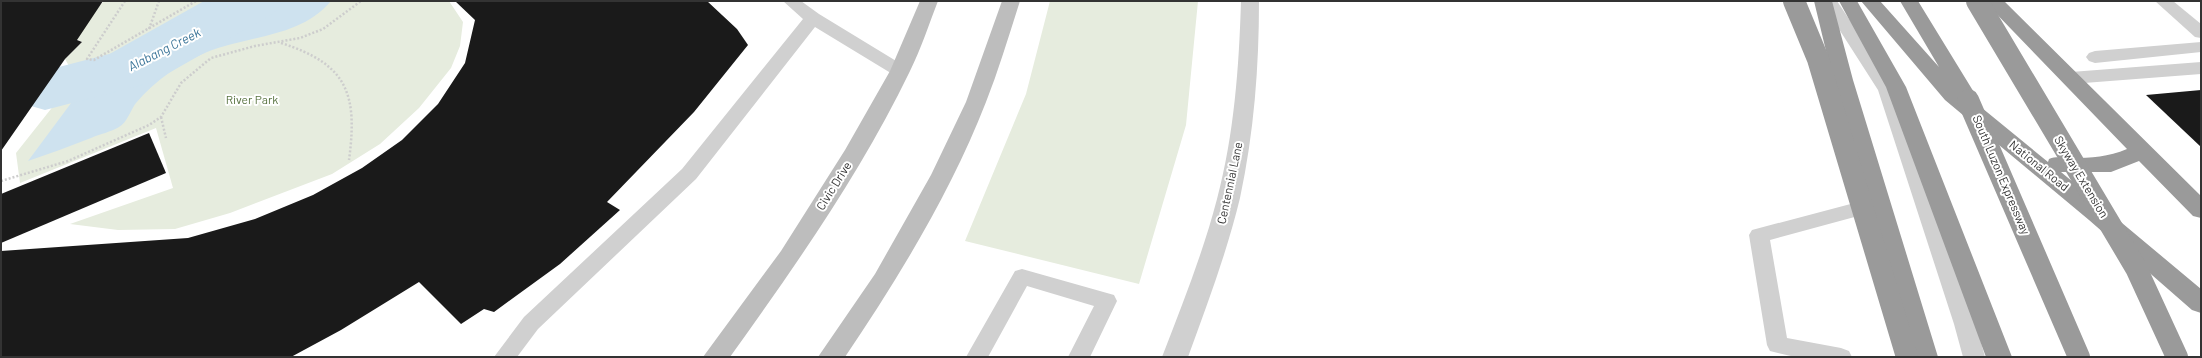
<svg xmlns="http://www.w3.org/2000/svg" width="2202" height="358" viewBox="0 0 2202 358" font-family="Barlow,sans-serif">
<style>
.green{fill:#e6ecde}
.water{fill:#cee2ef}
.lines{fill:none;stroke-linecap:round;stroke-linejoin:round}
.river{fill:#cee2ef;fill-rule:evenodd}
.building{fill:#1a1a1a}
.path{stroke:#cdcdcd;stroke-width:2.5;stroke-dasharray:2 2;stroke-linecap:butt}
.lane{fill:#d0d0d0;fill-rule:evenodd}
.street{fill:#d0d0d0;fill-rule:evenodd}
.secondary{fill:#bdbdbd;fill-rule:evenodd}
.highway{fill:#9a9a9a;fill-rule:evenodd}
.highway-bridge{stroke:#9a9a9a;stroke-width:22}
.labels{text-anchor:middle;stroke-width:4;stroke-linejoin:round;paint-order:stroke}
.park-label{font-size:12px;fill:#56713e;stroke:#fff}
.street-label{font-size:12px;fill:#333;stroke:#fff}
.water-label{font-size:13px;font-style:italic;fill:#3d7699;stroke:#fff}
</style>
<rect width="100%" height="100%" fill="#fff"/>
<!-- green -->
<g class="green">
<polygon points="104,1 449,1 463,22 460,46 451,68 419,108 380,144 332,174 230,213 175,229 118,230 70,224 173,188 156,128 20,183 16,153 85,66 69,66 65,59 82,42 72,37"/>
<polygon points="1050,1 1198,1 1186,125 1139,284 965,241 1026,94"/>
</g>
<!-- water -->
<path class="water" d="M204 1H331C300 38 249 35 207 52 181 63 155 80 136 103 131 109 127 123 119 127 111 132 100 134 91 138 70 146 49 154 28 161L106 56Z"/>
<g class="lines">
<!-- river -->
<polygon class="river" points="213,1 283,1 274,13 153,82 45,110 24,104 15,90 24,76 113,53"/>
</g>
<!-- building -->
<g class="building">
<polygon points="1,1 103,1 77,40 82,42 65,59 1,151"/>
<polygon points="455,1 707,1 737,29 748,45 694,112 607,202 620,210 560,264 494,312 484,309 461,324 419,282 341,330 291,357 1,357 1,251 188,238 255,219 313,195 362,168 402,140 438,104 465,63 475,20"/>
<polygon points="2201,90 2201,147 2146,95"/>
<polygon points="149,133 166,173 1,243 1,194"/>
</g>
<g class="lines">
<!-- path -->
<g class="path">
<polyline points="125,1 87,59 94,60 196,1"/>
<polyline points="149,29 159,1"/>
<path d="M281 43C347 64 358 93 349 160"/>
<polyline points="161,117 166,138"/>
<polyline points="1,181 68,161 149,125 161,117 181,83 211,58 255,46 300,38 323,29 361,1"/>
</g>
<!-- lane -->
<g class="lane">
<polygon points="783,1 801,1 819,14 906,67 909,71 906,75 900,77 894,75 815,27 696,179 538,329 517,357 494,357 524,317 682,169 803,19"/>
<polygon points="1821,1 1837,1 1896,90 1976,324 1985,357 1963,357 1954,324 1878,90"/>
<polygon points="2155,1 2173,1 2201,24 2201,38 2195,37"/>
<polygon points="2201,42 2201,52 2095,63 2089,61 2086,57 2089,53 2095,51"/>
<polygon points="2201,62 2201,74 2071,84 2065,82 2062,78 2065,74 2071,72"/>
<polygon points="1877,197 1884,199 1887,204 1884,209 1770,240 1787,338 1841,348 1849,351 1852,357 1795,357 1770,351 1767,345 1749,235 1752,230"/>
<polygon points="1022,269 1114,295 1117,301 1090,357 1068,357 1094,306 1027,286 988,357 966,357 1015,271"/>
</g>
<!-- street -->
<path class="street" d="M1241 1H1259C1259 67 1254 133 1240 198 1227 252 1207 305 1188 357H1162C1182 305 1203 253 1217 199 1234 135 1239 68 1241 1Z"/>
<!-- secondary -->
<g class="secondary">
<path d="M920 1H938C929 24 921 49 910 71 861 173 795 266 730 357H703L781 251 845 150 890 71Z"/>
<path d="M1002 1H1020C1009 35 999 69 986 102 951 192 899 277 845 357H818L875 274 931 175 966 102Z"/>
</g>
<!-- highway -->
<g class="highway">
<polygon points="1814,1 1832,1 1853,80 1938,357 1912,357 1833,80"/>
<polygon points="1839,1 1857,1 1906,87 2012,357 1986,357 1886,87"/>
<path d="M1861 1H1880L1939 67 1900 1H1918L1975 94 1971 99 2048 162 2049 159C2057 156 2063 158 2071 158 2092 158 2108 157 2127 149L1984 1H2004L2201 196V218L2193 216 2139 161 2111 172H2061L2201 289V313L2192 310 2089 220 1945 100Z"/>
</g>
<!-- highway-bridge -->
<g class="highway-bridge">
<polyline points="1794,1 1818,59 1907,357"/>
<polyline points="1977,1 2136,268 2177,357"/>
<polyline points="1968,100 2079,357"/>
</g>
</g>
<g class="labels">
<!-- park labels -->
<g class="park-label">
<text x="252" y="104">River Park</text>
</g>
<!-- street labels -->
<g class="street-label">
<text transform="translate(2039 166) rotate(39)" y="4">National Road</text>
<text transform="translate(2001 175) rotate(67)" y="4">South Luzon Expressway</text>
<text transform="translate(2081 177) rotate(59)" y="4">Skyway Extension</text>
<text transform="translate(1230 183) rotate(-78)" y="4">Centennial Lane</text>
<text transform="translate(834 186) rotate(-58)" y="4">Civic Drive</text>
</g>
<!-- water labels -->
<g class="water-label">
<text transform="translate(164 49) rotate(-27)" y="5">Alabang Creek</text>
</g>
</g>
<!-- border -->
<rect width="2202" height="358" fill="none" stroke="#333333" stroke-width="4"/>
</svg>
